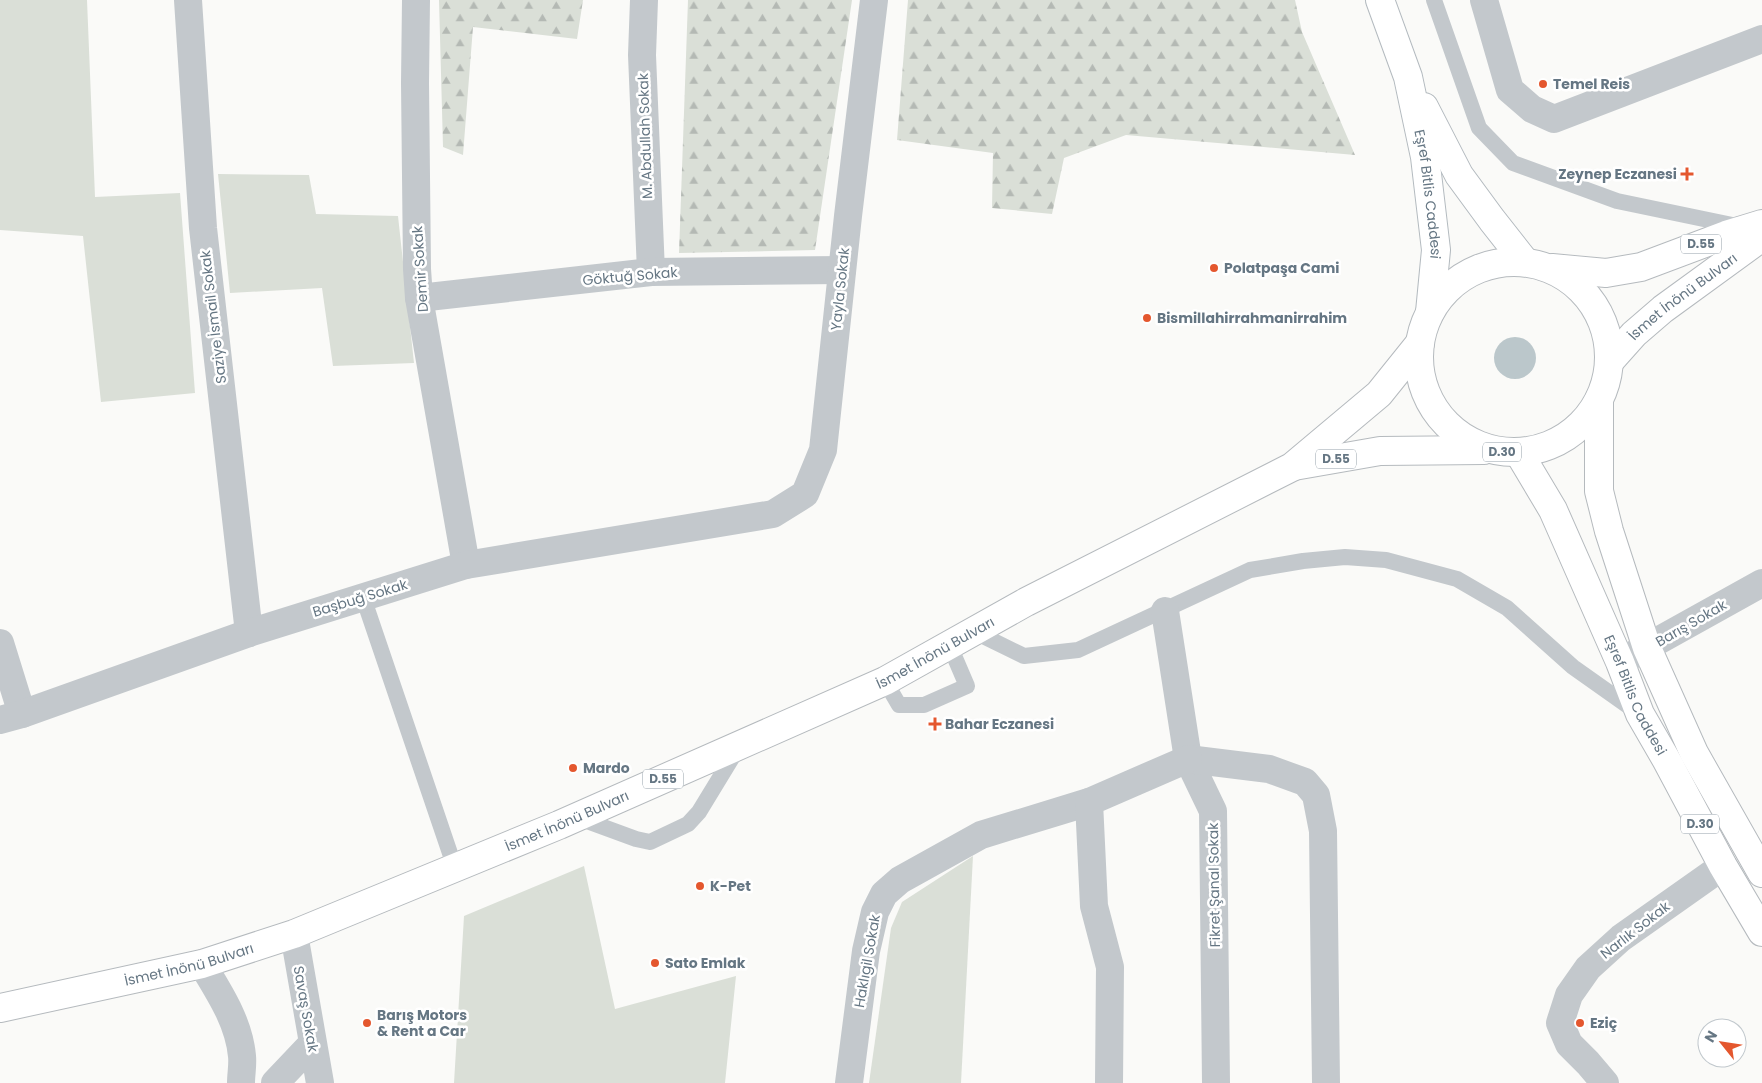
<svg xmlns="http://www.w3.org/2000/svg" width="1762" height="1083" viewBox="0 0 1762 1083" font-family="Poppins,sans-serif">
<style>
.green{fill:#dadfd7}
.forest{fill:url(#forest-firs)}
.water{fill:#bbc7cb}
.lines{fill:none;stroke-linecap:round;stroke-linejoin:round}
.secondary-casing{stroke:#b3babf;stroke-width:30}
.primary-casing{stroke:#b5babe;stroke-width:30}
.lane{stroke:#c3c8cc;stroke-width:16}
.street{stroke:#c3c8cc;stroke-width:28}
.secondary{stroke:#fff;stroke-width:28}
.primary{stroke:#fff;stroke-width:28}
.poi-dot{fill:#e4572e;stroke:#fff;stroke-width:2}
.labels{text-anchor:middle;stroke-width:5;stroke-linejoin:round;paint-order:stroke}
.shield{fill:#fff;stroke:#939fa8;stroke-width:1}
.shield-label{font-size:12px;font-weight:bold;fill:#657683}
.poi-label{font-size:14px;font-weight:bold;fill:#657683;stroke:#fff;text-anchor:start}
.street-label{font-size:14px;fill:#657683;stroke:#fff}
</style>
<defs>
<pattern id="forest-firs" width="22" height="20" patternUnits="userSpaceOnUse" patternTransform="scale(1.25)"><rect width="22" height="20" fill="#dadfd7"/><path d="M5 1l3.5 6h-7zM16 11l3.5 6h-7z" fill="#b4b9b4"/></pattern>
</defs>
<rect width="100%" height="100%" fill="#fafaf8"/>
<!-- green -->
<g class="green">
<polygon points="0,0 87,0 95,197 180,193 195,393 101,402 83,236 0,230"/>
<polygon points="218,174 309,175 316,214 398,216 414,363 333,366 322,288 230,293"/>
<polygon points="973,856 961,1083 869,1083 891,928 902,902"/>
<polygon points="584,866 615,1009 736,976 725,1083 454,1083 464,916"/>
</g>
<!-- forest -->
<g class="forest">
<polygon points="439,0 583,0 577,39 473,27 463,155 443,147"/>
<polygon points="688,0 852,0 815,250 679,253"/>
<polygon points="908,0 1295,0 1302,32 1355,155 1126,135 1064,158 1052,214 992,208 993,153 897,140"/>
</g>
<!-- water -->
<circle class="water" cx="1515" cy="358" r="21"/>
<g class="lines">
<defs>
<g id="secondary">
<path id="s1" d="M1380 0 1408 77 1425 157 1436 250 1430 312"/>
<polyline points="1424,107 1459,175 1492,220 1525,262"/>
</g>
<g id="primary">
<circle cx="1514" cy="357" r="95"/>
<polyline points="1552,268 1606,273 1641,267 1726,235 1762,224"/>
<path id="s2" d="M1609 362 1634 334 1663 309 1762 237"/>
<polyline points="1599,400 1599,491 1609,531 1647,648 1694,753 1762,873"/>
<path id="s3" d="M1519 453 1553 510 1620 662 1640 714 1666 759 1723 866 1762 932"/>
<polyline points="1294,466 1380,451 1484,450"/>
<path id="s4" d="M0 1008 202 964 294 934 559 825 885 681 1026 602 1292 467 1379 394 1420 343"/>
</g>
</defs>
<!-- secondary casing -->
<use href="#secondary" class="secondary-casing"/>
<!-- primary casing -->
<use href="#primary" class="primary-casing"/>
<!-- lane -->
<g class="lane">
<polyline points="1434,0 1479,128 1513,163 1617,201 1742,227"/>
<polyline points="363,597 455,868"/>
<polyline points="973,631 1024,656 1078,650 1250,570 1303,561 1345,557 1386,560 1457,579 1507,608 1573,667 1638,713"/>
<polyline points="885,681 899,705 924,705 967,686 949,644"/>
<polyline points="576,817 636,839 650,842 688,824 699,812 738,748"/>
</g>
<!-- street -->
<g class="street">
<polyline points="188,0 203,228 249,633"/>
<polyline points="416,0 415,83 417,269 419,298 466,565"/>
<polyline points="644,0 642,55 651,272"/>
<polyline points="1484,0 1510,90 1532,109 1554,119 1762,39"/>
<polyline points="419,298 651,272 842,270"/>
<polyline points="1165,611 1188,759 1213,811 1216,1083"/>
<polyline points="0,643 22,714"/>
<polyline points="1620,662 1762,583"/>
<polyline points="0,720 22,714 249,633 466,565 773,514 805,494 823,450 848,216 874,0"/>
<polyline points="1188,759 1269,769 1305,782 1316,795 1323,831 1326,1083"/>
<polyline points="294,934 320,1083"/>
<path d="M202 964C219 992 239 1022 242 1056 243 1065 241 1074 241 1083"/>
<polyline points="275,1083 312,1044"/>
<polyline points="849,1083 866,951 875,912 884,894 900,880 981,835 1089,802"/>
<polyline points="1109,1083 1110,967 1094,906 1089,802 1188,759"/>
<polyline points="1605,1083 1588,1063 1569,1044 1560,1023 1569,995 1588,968 1621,938 1723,866"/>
</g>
<!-- secondary -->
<use href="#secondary" class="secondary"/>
<!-- primary -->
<use href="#primary" class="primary"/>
</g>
<!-- markers -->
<g class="poi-dot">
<circle cx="1543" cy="84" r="5"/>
<path d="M1684.5 166.5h5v5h5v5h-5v5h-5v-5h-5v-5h5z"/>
<circle cx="1214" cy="268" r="5"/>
<circle cx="1147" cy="318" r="5"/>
<path d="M932.5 716.5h5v5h5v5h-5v5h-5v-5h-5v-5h5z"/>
<circle cx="573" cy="768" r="5"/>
<circle cx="700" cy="886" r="5"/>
<circle cx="655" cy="963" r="5"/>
<circle cx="367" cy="1023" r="5"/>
<circle cx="1580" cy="1023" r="5"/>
</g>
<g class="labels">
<!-- shield labels -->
<g class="shield">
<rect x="1681" y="234.5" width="40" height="19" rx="4"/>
<rect x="1483" y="442.5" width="38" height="19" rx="4"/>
<rect x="1316" y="449.5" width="40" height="19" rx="4"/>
<rect x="643" y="769.5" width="40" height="19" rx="4"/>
<rect x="1681" y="814.5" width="38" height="19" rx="4"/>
</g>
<g class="shield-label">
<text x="1701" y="248">D.55</text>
<text x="1502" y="456">D.30</text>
<text x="1336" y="463">D.55</text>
<text x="663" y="783">D.55</text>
<text x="1700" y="828">D.30</text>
</g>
<!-- poi labels -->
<g class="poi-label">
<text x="1553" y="89">Temel Reis</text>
<text x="1677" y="179" text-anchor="end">Zeynep Eczanesi</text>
<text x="1224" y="273">Polatpaşa Cami</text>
<text x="1157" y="323">Bismillahirrahmanirrahim</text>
<text x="945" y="729">Bahar Eczanesi</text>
<text x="583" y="773">Mardo</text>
<text x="710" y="891">K-Pet</text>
<text x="665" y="968">Sato Emlak</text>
<text x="377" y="1020">Barış Motors<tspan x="377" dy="16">&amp; Rent a Car</tspan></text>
<text x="1590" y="1028">Eziç</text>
</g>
<!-- street labels -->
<g class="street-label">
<text transform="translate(645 136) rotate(-92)" y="5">M. Abdullah Sokak</text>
<text dy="5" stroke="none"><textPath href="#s1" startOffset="201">Eşref Bitlis Caddesi</textPath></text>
<text transform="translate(420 269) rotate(-94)" y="5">Demir Sokak</text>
<text transform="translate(630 276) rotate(-5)" y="5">Göktuğ Sokak</text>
<text transform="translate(840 289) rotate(-84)" y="5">Yayla Sokak</text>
<text dy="5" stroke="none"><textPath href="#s2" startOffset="99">İsmet İnönü Bulvarı</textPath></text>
<text transform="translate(213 317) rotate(-97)" y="5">Saziye İsmail Sokak</text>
<text transform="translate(360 598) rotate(-17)" y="5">Başbuğ Sokak</text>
<text transform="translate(1691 623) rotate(-30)" y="5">Barış Sokak</text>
<text dy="5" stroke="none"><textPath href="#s4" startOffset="1004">İsmet İnönü Bulvarı</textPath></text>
<text dy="5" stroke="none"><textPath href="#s3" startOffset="269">Eşref Bitlis Caddesi</textPath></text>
<text dy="5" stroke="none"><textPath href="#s4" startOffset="599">İsmet İnönü Bulvarı</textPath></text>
<text transform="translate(1214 885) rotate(-91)" y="5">Fikret Şanal Sokak</text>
<text transform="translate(1635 930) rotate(-38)" y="5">Narlık Sokak</text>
<text transform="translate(867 961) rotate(-80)" y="5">Haklıgil Sokak</text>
<text dy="5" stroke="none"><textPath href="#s4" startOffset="194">İsmet İnönü Bulvarı</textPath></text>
<text transform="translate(306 1009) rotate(80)" y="5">Savaş Sokak</text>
</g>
</g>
<!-- north arrow -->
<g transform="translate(1722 1043) rotate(300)"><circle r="24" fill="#ffffff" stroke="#c1c8cd"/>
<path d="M0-4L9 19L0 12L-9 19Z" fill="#e4572e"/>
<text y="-8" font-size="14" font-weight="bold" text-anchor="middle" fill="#657683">N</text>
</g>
</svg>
